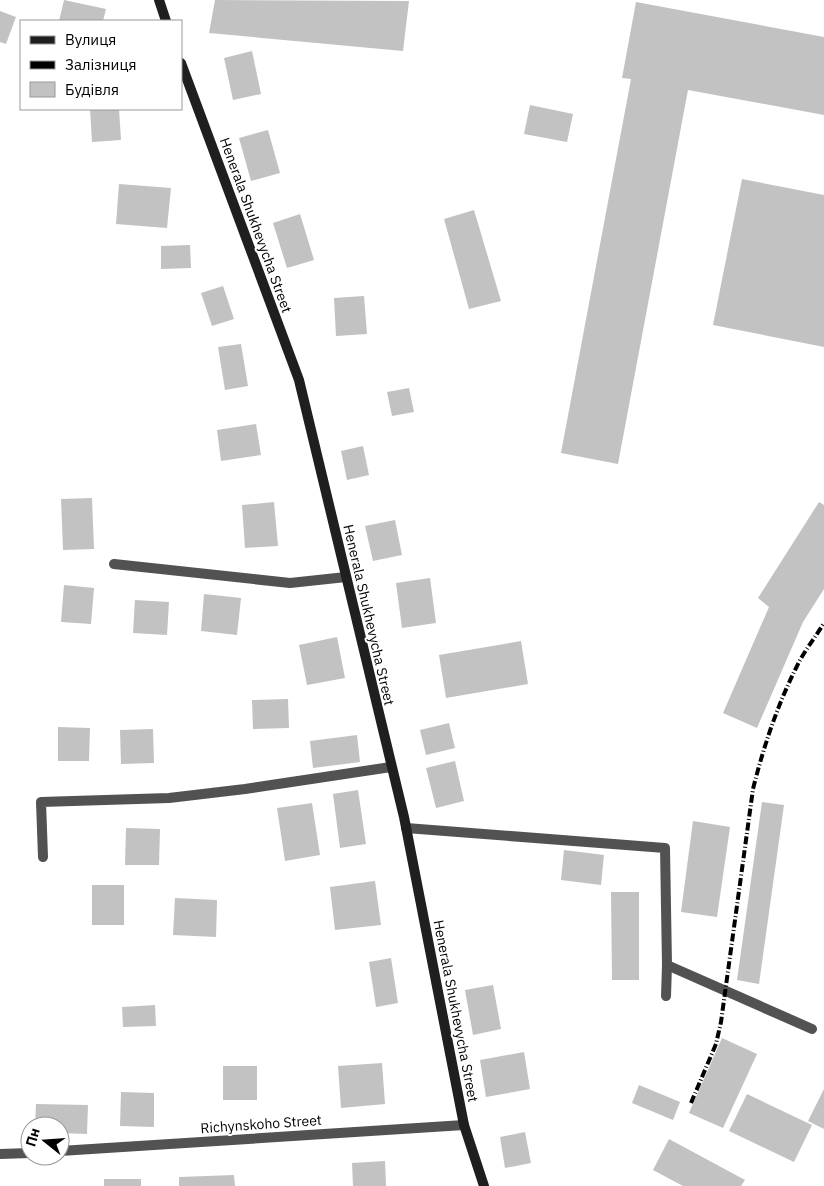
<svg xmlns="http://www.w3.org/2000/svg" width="824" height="1186" viewBox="0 0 824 1186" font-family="'IBM Plex Sans',sans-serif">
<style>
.building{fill:#c2c2c2}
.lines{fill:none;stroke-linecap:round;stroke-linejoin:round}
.lane{stroke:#525252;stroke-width:10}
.street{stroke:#525252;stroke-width:10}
.secondary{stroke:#1f1f1f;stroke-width:10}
.rail{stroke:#000;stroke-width:4;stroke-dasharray:8 2.5 1 2.5;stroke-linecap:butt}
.labels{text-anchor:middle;stroke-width:4;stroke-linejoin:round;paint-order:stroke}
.street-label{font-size:14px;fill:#000;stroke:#fff}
</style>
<rect width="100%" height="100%" fill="#fff"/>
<!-- building -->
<g class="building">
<polygon points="64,0 106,9 103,21 59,21"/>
<polygon points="215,0 409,1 403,51 209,33"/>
<polygon points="636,2 824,37 824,115 688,90 618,464 561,453 631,79 622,78"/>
<polygon points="0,11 16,17 6,44 0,42"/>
<polygon points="252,51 261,94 233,100 224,58"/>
<polygon points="530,105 573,114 567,142 524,134"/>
<polygon points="90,109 119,109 121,140 92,142"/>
<polygon points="268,130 280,173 251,181 239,138"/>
<polygon points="742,179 824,195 824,347 713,325"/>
<polygon points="119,184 171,188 167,228 116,224"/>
<polygon points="474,210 501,301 469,309 444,219"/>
<polygon points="300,214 314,260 287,268 273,223"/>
<polygon points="190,245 191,268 161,269 161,246"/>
<polygon points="223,286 234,319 212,326 201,293"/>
<polygon points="364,296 367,334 336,336 334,298"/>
<polygon points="241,344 248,386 225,390 218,347"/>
<polygon points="409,388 414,412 392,416 387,392"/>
<polygon points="256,424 261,455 221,461 217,430"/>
<polygon points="363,446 369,475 347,480 341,451"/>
<polygon points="92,498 94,549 63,550 61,499"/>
<polygon points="274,502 278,546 245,548 242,505"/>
<polygon points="819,502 824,505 824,589 803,622 757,728 723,713 769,607 758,598"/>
<polygon points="395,520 402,555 373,561 365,526"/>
<polygon points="430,578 436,623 402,628 396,583"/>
<polygon points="64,585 94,588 91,624 61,622"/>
<polygon points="204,594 241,598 237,635 201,631"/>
<polygon points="135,600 169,602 167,635 133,633"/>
<polygon points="337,637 345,678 307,685 299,645"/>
<polygon points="521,641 528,684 446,698 439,655"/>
<polygon points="288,699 289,728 253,729 252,700"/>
<polygon points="449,723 455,748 426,755 420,730"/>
<polygon points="58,727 90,728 89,761 58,761"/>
<polygon points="153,729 154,763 121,764 120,730"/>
<polygon points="357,735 360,762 313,768 310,741"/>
<polygon points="455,761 464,801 436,808 426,768"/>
<polygon points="358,790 366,844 340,848 333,794"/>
<polygon points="762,802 784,805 759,984 737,980"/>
<polygon points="312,803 320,855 285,861 277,808"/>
<polygon points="693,821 730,827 717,917 681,912"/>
<polygon points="126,828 160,829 159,865 125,865"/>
<polygon points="564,850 604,855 601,885 561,880"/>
<polygon points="375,881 381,925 335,930 330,887"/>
<rect x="92" y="885" width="32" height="40"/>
<polygon points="611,892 639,892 639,980 612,980"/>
<polygon points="175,898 217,900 216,937 173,935"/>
<polygon points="391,958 398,1003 376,1007 369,962"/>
<polygon points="493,985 501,1029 473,1035 465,990"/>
<polygon points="155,1005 156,1026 123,1027 122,1007"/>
<polygon points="722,1038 757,1054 723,1128 689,1113"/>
<polygon points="524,1052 530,1089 486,1097 480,1060"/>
<polygon points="382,1063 385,1104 341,1108 338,1066"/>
<rect x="223" y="1066" width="34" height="34"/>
<polygon points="639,1085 680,1102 673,1120 632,1103"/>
<polygon points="824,1089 824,1129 808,1121"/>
<polygon points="121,1092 154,1093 154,1127 120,1126"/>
<polygon points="747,1094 812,1125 794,1162 729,1131"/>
<polygon points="36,1104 88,1105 87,1134 60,1133 60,1126 35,1126"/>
<polygon points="525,1132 531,1163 505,1168 500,1137"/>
<polygon points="669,1139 745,1180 741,1186 683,1186 653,1170"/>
<polygon points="385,1161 386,1186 353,1186 352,1163"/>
<polygon points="234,1175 235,1186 179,1186 179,1177"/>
<rect x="104" y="1179" width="37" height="7"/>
</g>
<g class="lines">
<!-- lane -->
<g class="lane">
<polyline points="114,564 290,583 346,577"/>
<polyline points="406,828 665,848 667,965 812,1029"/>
<polyline points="43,857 41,802 169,798 245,789 391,767"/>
<polyline points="666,996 667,965"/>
</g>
<!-- street -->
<g class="street">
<polyline points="60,1151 464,1125"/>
<polyline points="0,1154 30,1153"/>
</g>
<!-- secondary -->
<g class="secondary">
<polyline points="159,0 166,21"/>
<polyline points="181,63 299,380 404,817 464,1125 484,1186"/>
</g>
<!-- rail -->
<path class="rail" d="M691 1103 716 1044 721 1022 753 789C764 745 778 703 799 662 806 649 816 636 824 623"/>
</g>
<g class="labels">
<!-- street labels -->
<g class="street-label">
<text transform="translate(256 225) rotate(70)" y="5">Henerala Shukhevycha Street</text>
<text transform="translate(369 615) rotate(77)" y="5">Henerala Shukhevycha Street</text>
<text transform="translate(456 1011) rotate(79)" y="5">Henerala Shukhevycha Street</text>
<text transform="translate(261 1124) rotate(-4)" y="5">Richynskoho Street</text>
</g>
</g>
<!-- legend -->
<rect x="20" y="20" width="162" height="90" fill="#ffffff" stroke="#999999"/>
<rect x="30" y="36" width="25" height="8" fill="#1f1f1f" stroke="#999999"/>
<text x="65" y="45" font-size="15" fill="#000000">Вулиця</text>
<rect x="30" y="61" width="25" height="8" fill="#000000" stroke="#999999"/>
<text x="65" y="70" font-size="15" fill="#000000">Залізниця</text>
<rect x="30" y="82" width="25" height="15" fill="#c2c2c2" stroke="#999999"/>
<text x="65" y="95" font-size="15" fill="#000000">Будівля</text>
<!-- north arrow -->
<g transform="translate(45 1141) rotate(287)"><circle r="24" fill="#ffffff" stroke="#999999"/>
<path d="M0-4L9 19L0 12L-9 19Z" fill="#000000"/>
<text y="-8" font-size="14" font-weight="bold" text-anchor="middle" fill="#000000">Пн</text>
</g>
</svg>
